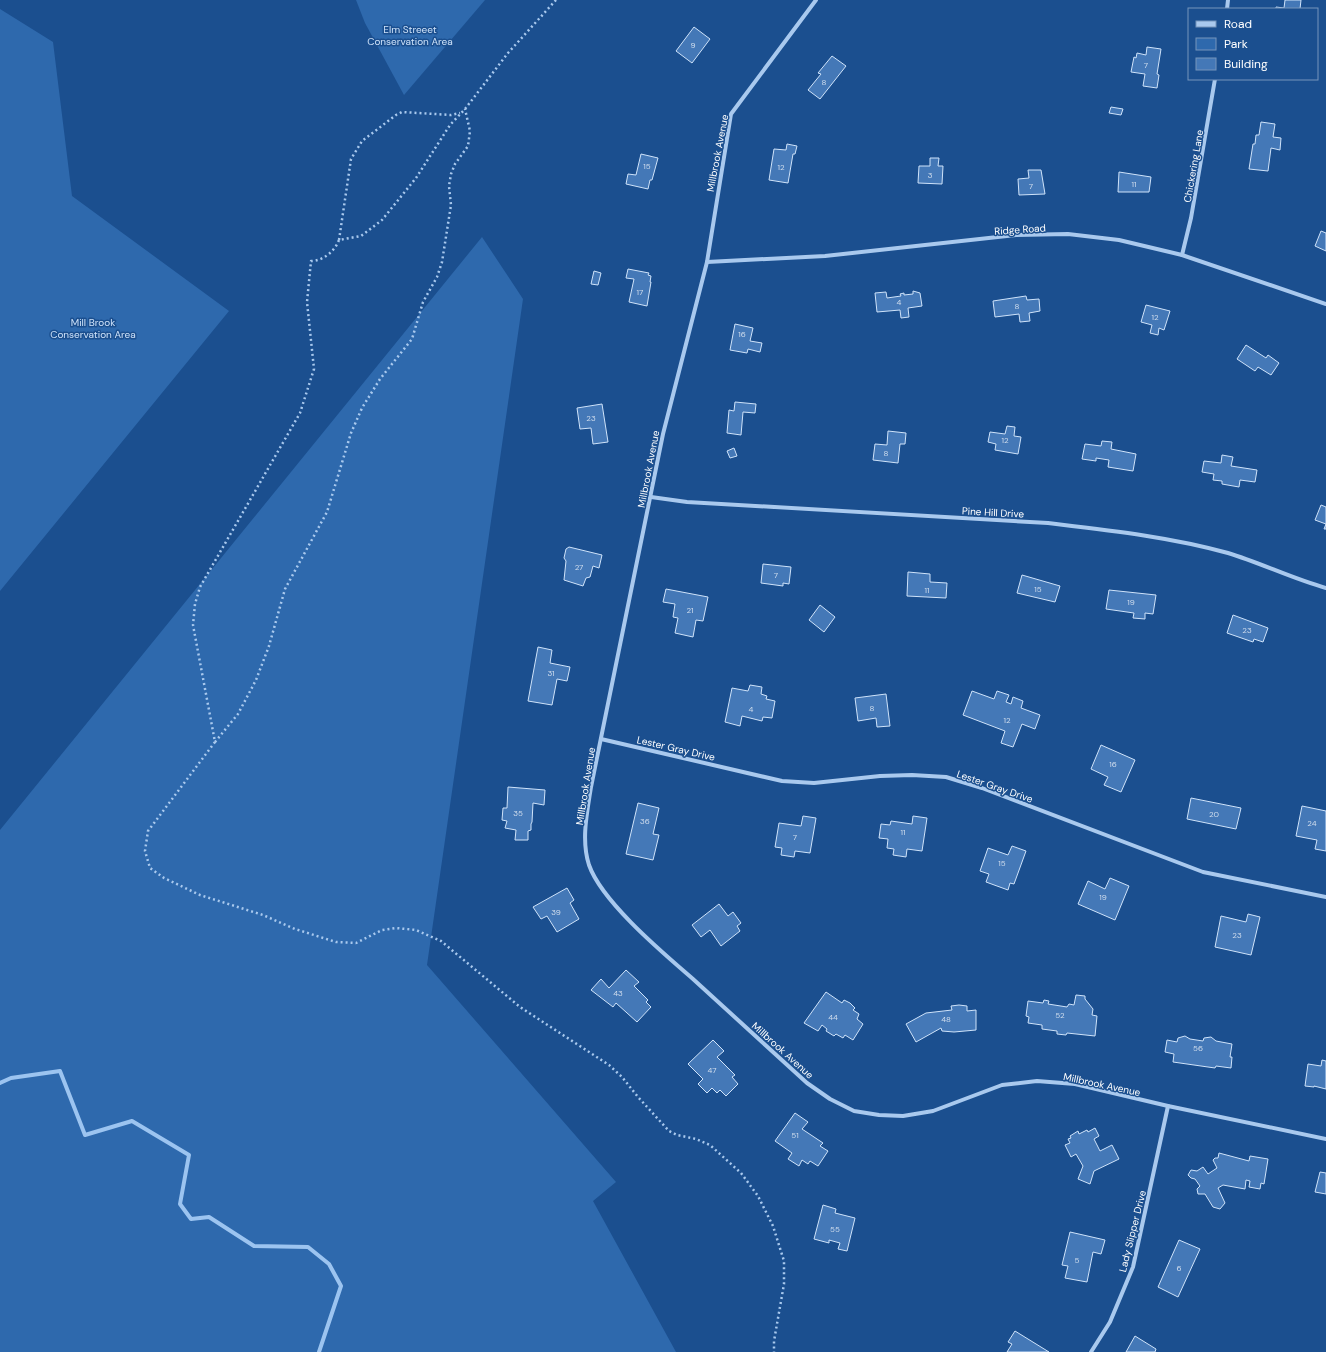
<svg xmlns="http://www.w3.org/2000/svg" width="1326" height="1352" viewBox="0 0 1326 1352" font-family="'DM Sans',sans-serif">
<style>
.green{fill:#2e69ad}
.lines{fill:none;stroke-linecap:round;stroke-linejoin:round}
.stream{stroke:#9cc4f0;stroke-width:4}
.building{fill:#4478b7;stroke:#cfe3fa}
.path{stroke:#a9c9ee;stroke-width:2.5;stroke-dasharray:2 3;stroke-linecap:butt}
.minor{stroke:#a9c9ee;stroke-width:4}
.labels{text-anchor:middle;stroke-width:3;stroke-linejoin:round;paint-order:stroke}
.number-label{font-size:8px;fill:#d0dded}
.park-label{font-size:10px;fill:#cfe3fa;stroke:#1b4f8f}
.street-label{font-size:10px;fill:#fff;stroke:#1b4f8f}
</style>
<rect width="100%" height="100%" fill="#1b4f8f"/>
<!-- green -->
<g class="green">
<polygon points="356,0 485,0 404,95 365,23"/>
<polygon points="0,9 53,42 72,196 229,311 0,591"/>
<polygon points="482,237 523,299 427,965 616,1182 593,1201 676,1352 0,1352 0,830"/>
</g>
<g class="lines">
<!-- stream -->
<polyline class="stream" points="0,1083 11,1078 60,1071 85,1135 132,1121 189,1155 180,1204 191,1219 209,1217 254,1246 308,1247 329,1264 341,1286 319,1352"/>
</g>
<!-- building -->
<g class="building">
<polygon points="1285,0 1301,0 1300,9 1276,9 1276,7 1284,8"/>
<polygon points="694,27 710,39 692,63 676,51"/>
<polygon points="1147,47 1161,49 1157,74 1159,75 1157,88 1143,86 1145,74 1131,72 1134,57 1136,58 1137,53 1146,55"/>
<polygon points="832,56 846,66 820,99 808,90 821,74 818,73"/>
<polygon points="1111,107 1123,109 1121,115 1109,113"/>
<polygon points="1261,122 1275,124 1273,137 1281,138 1280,150 1271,148 1268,171 1249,169 1253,144 1255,144 1256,135 1259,135"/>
<polygon points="787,144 797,146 795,154 793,154 788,183 769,180 774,149 786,150"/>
<polygon points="641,154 658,158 652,180 650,180 648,189 626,184 628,174 636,175"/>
<polygon points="930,158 939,158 938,166 943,166 942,184 918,183 919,166 930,166"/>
<polygon points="1028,170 1041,170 1045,194 1019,195 1018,179 1029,178"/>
<polygon points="1119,172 1151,177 1149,192 1118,192"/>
<polygon points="1321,231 1326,233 1326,251 1315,246"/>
<polygon points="628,269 649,273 648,275 651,276 650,282 651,282 647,306 629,302 634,279 626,278"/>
<polygon points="594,271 601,273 598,285 591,284"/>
<polygon points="913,291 920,293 922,306 908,308 909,317 901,318 900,310 877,312 875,293 886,292 887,298 901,296 900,294 904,293 904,295 913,294"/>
<polygon points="1026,296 1027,300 1039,299 1040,311 1029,313 1030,321 1020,322 1019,314 995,317 993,301"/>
<polygon points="1146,305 1170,311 1164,330 1159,328 1158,335 1150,333 1152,325 1141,322"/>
<polygon points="735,324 753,328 750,341 762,343 760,352 748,349 747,353 730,350"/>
<polygon points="1246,345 1266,358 1268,355 1279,363 1271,375 1258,367 1255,371 1237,359"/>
<polygon points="735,402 756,404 755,413 743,412 741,435 727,433 729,410 734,411"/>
<polygon points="602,404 608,442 593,444 591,428 580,429 577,408"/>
<polygon points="1007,426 1015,427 1014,436 1021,437 1018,454 995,450 996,444 988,442 990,432 1005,434"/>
<polygon points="888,431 906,433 905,444 900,444 898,463 873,460 875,444 887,445"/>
<polygon points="1102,441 1112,442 1111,449 1136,454 1133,471 1108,467 1109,460 1096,458 1096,461 1082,459 1085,444 1101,446"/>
<polygon points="734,448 737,456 730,458 727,451"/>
<polygon points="1222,455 1233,457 1231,466 1257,470 1255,482 1240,480 1239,487 1222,484 1222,481 1213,480 1214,474 1202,472 1204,461 1221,463"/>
<polygon points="1321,505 1326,507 1326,529 1324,529 1326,524 1315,520"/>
<polygon points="569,547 602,555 599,568 593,566 590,577 586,578 583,586 564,580 566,561 564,558 566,549"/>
<polygon points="763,564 791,567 789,584 783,583 783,586 761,583"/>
<polygon points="908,572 930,574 930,582 947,583 946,598 907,596"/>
<polygon points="1022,575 1060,586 1055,602 1017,593"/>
<polygon points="666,589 708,597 703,621 696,620 693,637 675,633 678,618 673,617 675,604 663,602"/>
<polygon points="1109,590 1156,595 1153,614 1145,613 1145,619 1133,618 1134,613 1106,609"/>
<polygon points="820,605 835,617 824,632 809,620"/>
<polygon points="1233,615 1268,628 1263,642 1254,639 1253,642 1227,633"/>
<polygon points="538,647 552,650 550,663 570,667 567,681 557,679 552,705 528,701"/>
<polygon points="750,685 762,687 761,694 767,696 766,699 775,701 772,718 763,717 762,721 742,716 740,726 725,722 732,688 748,691"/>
<polygon points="972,691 994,699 997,691 1009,695 1006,702 1011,704 1013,697 1023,701 1021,708 1040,715 1035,729 1022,724 1013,747 1001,743 1005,731 963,715"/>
<polygon points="886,694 890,726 877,727 876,718 858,721 855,698"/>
<polygon points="1101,745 1135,760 1121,792 1104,785 1108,777 1091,769"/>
<polygon points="508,787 545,790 544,805 533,803 532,822 531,824 531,830 528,831 528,840 515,840 516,830 505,828 507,821 502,820 503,808 507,808"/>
<polygon points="1191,798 1241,808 1236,829 1187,819"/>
<polygon points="638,803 659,808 653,834 659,835 653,860 626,854"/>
<polygon points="1302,806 1326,811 1326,851 1315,849 1317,840 1296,836"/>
<polygon points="803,816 816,818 810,853 795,851 794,857 781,855 782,848 775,847 779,823 801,826"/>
<polygon points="913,816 927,818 922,851 907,849 906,857 893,855 894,849 887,848 888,839 879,838 881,824 890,825 891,821 912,824"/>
<polygon points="1012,846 1026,851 1014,884 1010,883 1008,890 986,882 989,874 980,871 988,848 1008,855"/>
<polygon points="1110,878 1129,886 1115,920 1078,904 1088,881 1105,889"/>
<polygon points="567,888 574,900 570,903 579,919 557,932 547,916 541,919 533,907"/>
<polygon points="719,904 728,916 733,912 741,923 737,926 740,931 721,946 710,930 701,937 692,925"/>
<polygon points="1248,914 1260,917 1251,955 1215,947 1221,916 1246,922"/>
<polygon points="626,970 639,982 634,986 648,1000 646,1002 651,1007 637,1022 616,1003 613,1007 591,990 601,979 609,988"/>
<polygon points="826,992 842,1003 844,1000 850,1003 855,1008 853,1010 859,1014 857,1019 863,1024 853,1040 845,1035 843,1038 836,1034 834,1036 826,1031 827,1029 822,1025 818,1031 804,1023"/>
<polygon points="1076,995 1085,996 1085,999 1093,1009 1092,1015 1097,1016 1095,1036 1067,1033 1066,1035 1057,1034 1057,1031 1042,1029 1042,1025 1028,1023 1029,1017 1026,1016 1028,1001 1043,1003 1044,1000 1049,1001 1048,1004 1067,1007 1069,1004 1074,1005"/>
<polygon points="959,1005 967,1006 967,1011 976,1010 976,1030 954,1032 942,1031 941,1028 916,1042 906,1024 926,1013 952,1010 951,1006"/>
<polygon points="1185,1036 1190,1039 1203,1041 1204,1038 1211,1037 1216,1041 1232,1044 1230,1057 1232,1057 1231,1068 1216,1066 1215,1068 1173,1062 1174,1054 1165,1052 1167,1040 1177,1042 1178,1038"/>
<polygon points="713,1040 724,1051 717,1057 735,1075 732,1077 738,1084 726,1096 720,1090 717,1093 712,1088 707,1093 698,1084 703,1079 688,1064"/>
<polygon points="1322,1060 1326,1061 1326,1089 1314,1086 1314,1087 1305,1086 1308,1064 1321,1066"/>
<polygon points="795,1113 808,1122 802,1129 823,1143 820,1146 828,1151 818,1166 810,1161 808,1164 802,1160 799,1166 788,1159 792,1153 775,1141"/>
<polygon points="1095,1128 1099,1136 1094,1139 1100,1151 1112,1145 1119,1159 1094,1171 1090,1184 1078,1179 1083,1166 1076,1154 1071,1157 1065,1145 1070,1143 1068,1139 1071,1138 1070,1136 1078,1131 1079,1134 1087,1130 1088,1132"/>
<polygon points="1219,1153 1249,1161 1250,1156 1268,1159 1264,1184 1261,1183 1260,1189 1249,1187 1250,1181 1246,1180 1245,1189 1223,1185 1218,1188 1225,1203 1220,1209 1213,1207 1205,1194 1198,1194 1197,1189 1200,1186 1195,1179 1191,1178 1188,1175 1191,1170 1197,1171 1203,1167 1208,1174 1217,1168 1213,1160 1215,1158 1218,1158"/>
<polygon points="1320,1172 1326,1173 1326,1194 1315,1192"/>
<polygon points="823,1205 836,1209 835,1213 855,1218 847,1251 838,1249 840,1243 829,1240 829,1243 814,1239"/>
<polygon points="1070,1232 1105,1240 1101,1254 1093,1252 1087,1282 1065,1278 1068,1266 1062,1265"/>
<polygon points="1179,1240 1200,1249 1178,1297 1158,1287"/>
<polygon points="1015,1331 1049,1352 1007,1352 1012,1344 1008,1342"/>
<polygon points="1135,1336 1156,1349 1155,1352 1126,1352"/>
</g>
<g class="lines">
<!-- path -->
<g class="path">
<path d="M556 0 508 53 465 109 450 125 416 178 382 220 361 236 339 240C335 251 323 261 311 261L307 302 314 369 300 413 200 587 195 604 193 625 215 742 148 831 145 851 150 868 164 878 200 895 263 915 295 929 336 942 356 943 382 930 396 928 416 930 441 941 520 1007 609 1065 622 1077 638 1097 669 1131 677 1135 696 1139 710 1145 741 1173 758 1196 773 1226 784 1261V1284L774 1341V1352"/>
<polyline points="339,240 351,159 362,141 396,115 402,112 451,115 460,113"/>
<polyline points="215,742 238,714 256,680 269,646 285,589 327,512 351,433 362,408 380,379 412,339 423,302 437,277 442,262 451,205 449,186 451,174 455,164 468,146 470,131 465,109"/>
</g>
<!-- minor -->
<g class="minor">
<path d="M816 0 731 114 707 262 663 434 591 787C587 813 581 840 589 865 602 902 663 953 693 979 731 1014 769 1048 807 1083L830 1099 854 1111 879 1115 903 1116 933 1111 1002 1085 1037 1081 1075 1084 1168 1106 1326 1139"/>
<polyline points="1227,9 1228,0"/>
<polyline points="1182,255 1191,218 1215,79"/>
<polyline points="707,262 825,256 1016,235 1068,234 1119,240 1182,255 1326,304"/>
<path d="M651 497 687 502 1048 523C1107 530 1171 537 1228 553 1261 563 1293 579 1326 588"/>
<polyline points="601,739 782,781 814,783 880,776 912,775 946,777 982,788 1203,872 1326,897"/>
<polyline points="1091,1352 1110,1322 1133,1267 1168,1106"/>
</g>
</g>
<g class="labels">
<!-- number labels -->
<g class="number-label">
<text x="693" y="48">9</text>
<text x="1146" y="68">7</text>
<text x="824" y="85">8</text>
<text x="647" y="169">15</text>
<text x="781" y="170">12</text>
<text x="930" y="178">3</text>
<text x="1134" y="187">11</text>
<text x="1031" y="189">7</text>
<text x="640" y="295">17</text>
<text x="899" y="305">4</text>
<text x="1017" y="309">8</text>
<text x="1155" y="320">12</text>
<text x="742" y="337">16</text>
<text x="591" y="421">23</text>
<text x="1005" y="443">12</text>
<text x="886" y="456">8</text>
<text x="579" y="570">27</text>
<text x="776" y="578">7</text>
<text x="1038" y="592">15</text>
<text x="927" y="593">11</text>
<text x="1131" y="605">19</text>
<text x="690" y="613">21</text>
<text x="1247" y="633">23</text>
<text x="551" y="676">31</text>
<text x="872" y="711">8</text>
<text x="751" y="712">4</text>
<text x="1007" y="723">12</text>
<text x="1113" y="767">16</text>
<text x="518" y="816">35</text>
<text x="1214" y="817">20</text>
<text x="645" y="824">36</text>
<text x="1312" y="826">24</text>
<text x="903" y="835">11</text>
<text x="795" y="840">7</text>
<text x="1002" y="866">15</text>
<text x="1103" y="900">19</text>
<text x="556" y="915">39</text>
<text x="1237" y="938">23</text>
<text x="618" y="996">43</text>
<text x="1060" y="1018">52</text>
<text x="833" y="1020">44</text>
<text x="946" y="1022">48</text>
<text x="1198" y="1051">56</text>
<text x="712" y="1073">47</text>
<text x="795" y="1138">51</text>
<text x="835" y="1232">55</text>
<text x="1077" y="1263">5</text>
<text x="1179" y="1271">6</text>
</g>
<!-- park labels -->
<g class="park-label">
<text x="410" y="33">Elm Streeet<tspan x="410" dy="12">Conservation Area</tspan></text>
<text x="93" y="326">Mill Brook<tspan x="93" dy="12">Conservation Area</tspan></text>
</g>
<!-- street labels -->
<g class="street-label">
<text transform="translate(717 153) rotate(-79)" y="4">Millbrook Avenue</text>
<text transform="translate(1193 166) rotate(-80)" y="4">Chickering Lane</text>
<text transform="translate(1020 229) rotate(-4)" y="4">Ridge Road</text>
<text transform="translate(648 469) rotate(-79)" y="4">Millbrook Avenue</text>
<text transform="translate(993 512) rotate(3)" y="4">Pine Hill Drive</text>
<text transform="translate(676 748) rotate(13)" y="4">Lester Gray Drive</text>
<text transform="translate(585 786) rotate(-81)" y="4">Millbrook Avenue</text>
<text transform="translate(995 786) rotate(19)" y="4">Lester Gray Drive</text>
<text transform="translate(783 1050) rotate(42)" y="4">Millbrook Avenue</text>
<text transform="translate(1102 1084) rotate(12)" y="4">Millbrook Avenue</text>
<text transform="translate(1132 1231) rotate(-76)" y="4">Lady Slipper Drive</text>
</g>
</g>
<!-- legend -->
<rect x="1188" y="8" width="130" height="72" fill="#1b4f8f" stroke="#7695bc"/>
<rect x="1196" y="21" width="20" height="6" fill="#a9c9ee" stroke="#7695bc"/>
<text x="1224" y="28" font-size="12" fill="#ffffff">Road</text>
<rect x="1196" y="38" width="20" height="12" fill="#2e69ad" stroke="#7695bc"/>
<text x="1224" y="48" font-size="12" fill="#ffffff">Park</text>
<rect x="1196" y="58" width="20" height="12" fill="#4478b7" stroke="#7695bc"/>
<text x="1224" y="68" font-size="12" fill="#ffffff">Building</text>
</svg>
